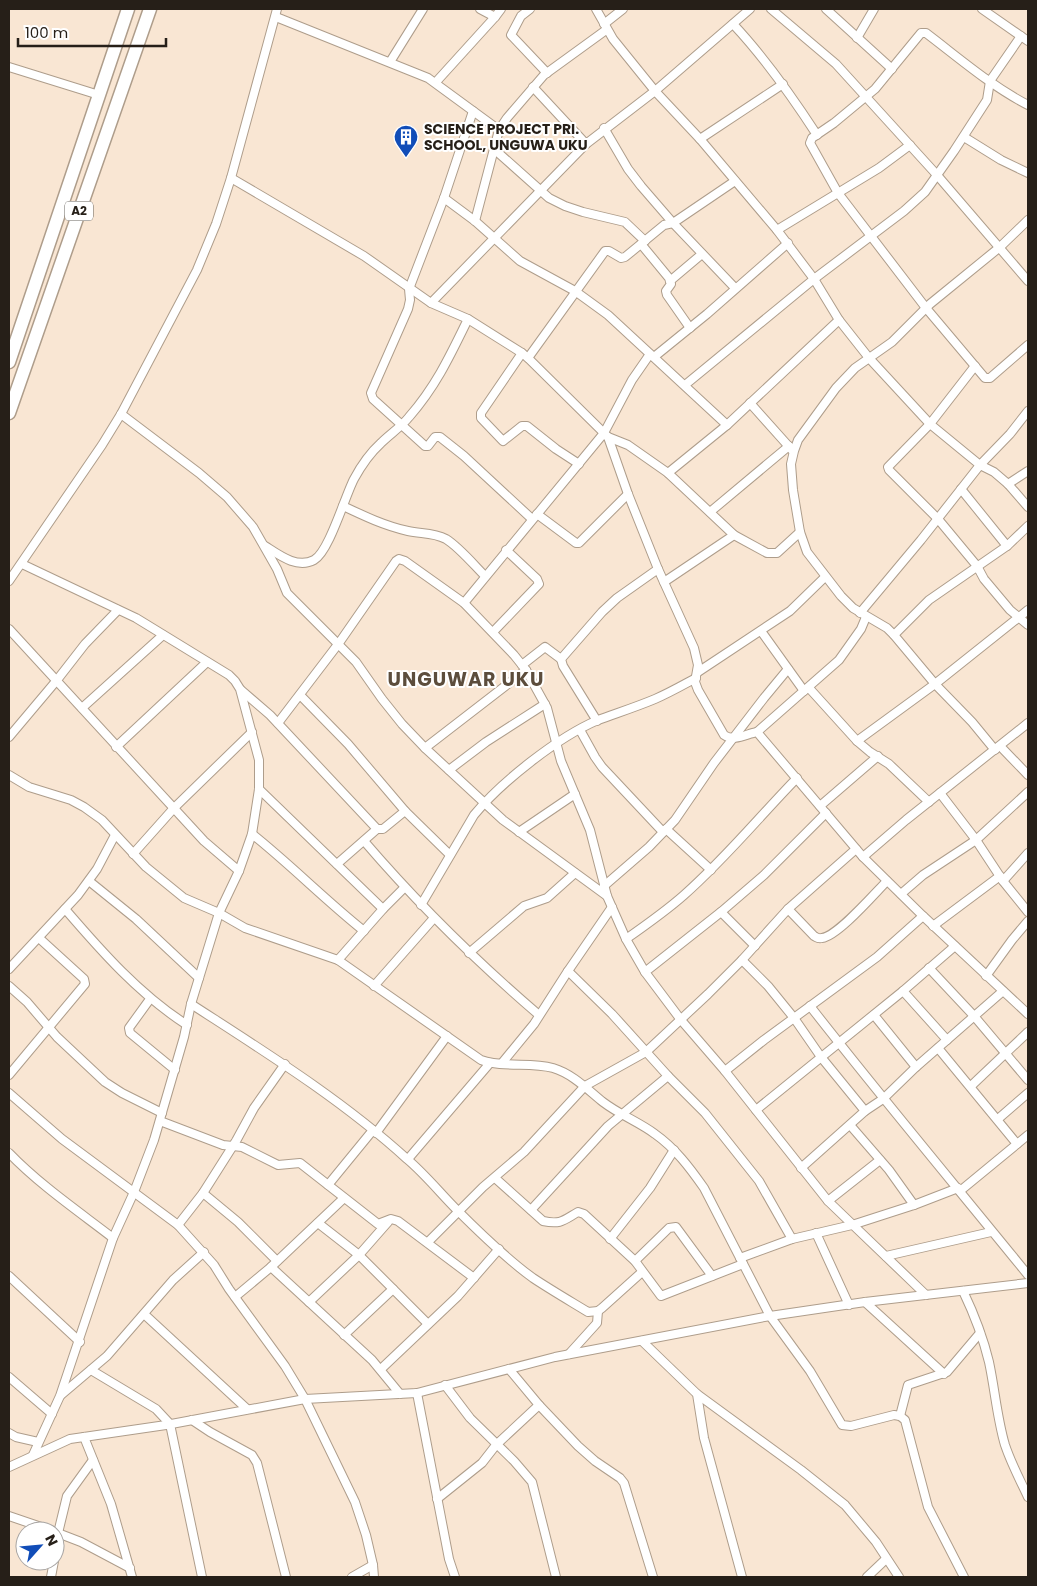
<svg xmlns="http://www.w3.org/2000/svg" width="1037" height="1586" viewBox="0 0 1037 1586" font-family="Poppins,sans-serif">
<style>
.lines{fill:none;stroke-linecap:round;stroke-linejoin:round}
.minor-casing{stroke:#ae9d8b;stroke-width:10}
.trunk-casing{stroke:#ae9d8b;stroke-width:15}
.minor{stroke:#fff;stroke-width:8}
.trunk{stroke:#fff;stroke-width:12}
.labels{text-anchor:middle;stroke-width:4;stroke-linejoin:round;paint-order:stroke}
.shield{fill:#fff;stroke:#67625d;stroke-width:1}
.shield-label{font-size:12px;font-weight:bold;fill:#261f18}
.poi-label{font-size:14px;font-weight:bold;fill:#261f18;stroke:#fff;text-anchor:start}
.district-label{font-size:19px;font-weight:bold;letter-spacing:1px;fill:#5c4d3c;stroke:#fff}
</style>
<rect width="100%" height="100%" fill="#f9e6d3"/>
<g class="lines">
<defs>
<g id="minor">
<polyline points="480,9 495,17"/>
<polyline points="530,9 521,16 511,35 547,73"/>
<polyline points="596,9 613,39 655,91 700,139 777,230 814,279 839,320 869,358 930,424 980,465 994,472 1008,484 1028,507"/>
<polyline points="771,9 836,64 937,175 1028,281"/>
<polyline points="826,9 892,69"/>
<polyline points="982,9 1028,41"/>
<polyline points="276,17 428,78 499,130"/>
<polyline points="604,24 623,9"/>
<path d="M733 24C765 58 791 95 817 135"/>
<polyline points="857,38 874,9"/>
<polyline points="390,62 423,9"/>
<polyline points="9,67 99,95"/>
<polyline points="436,82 495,17 501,9"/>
<polyline points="533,87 586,144"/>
<path d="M1028 105C991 86 959 58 926 33H921L875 89 834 123 812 138 810 143 838 193 926 308 985 378H990L1028 345"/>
<polyline points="473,111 444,198 409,289 410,300 408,309 371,393 373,399 425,446 428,446 435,437 440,437 464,456 532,519"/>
<polyline points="604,128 628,169 641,186 673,223 735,288"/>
<polyline points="964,137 1001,160 1028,173"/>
<polyline points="700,139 783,84"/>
<polyline points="494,149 549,198 565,206 583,212 625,222 645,241"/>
<path d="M231 178 364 256 431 303 468 319 522 353 528 358 608 437 628 494 658 569 694 648 698 665 695 682 698 690 724 735C734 742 746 734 757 732L863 857 923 916 1028 1014"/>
<polyline points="444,198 475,221 520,261 575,291 608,315 727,425"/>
<polyline points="475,221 499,130 507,118 544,75 606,30"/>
<polyline points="777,230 879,168 910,145"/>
<polyline points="641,244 669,278 671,284 666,291 667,295 690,328"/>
<polyline points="670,281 702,254"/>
<polyline points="431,303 586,144 655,91 750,9"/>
<polyline points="522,353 481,413 481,418 503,441 522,426 527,426 556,449 579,464"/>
<polyline points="654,357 707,314 788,243"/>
<polyline points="528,358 605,251 609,251 621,258 625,257 664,225 673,223 735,181"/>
<polyline points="975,366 930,424 888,467 889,470 938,519 977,566 984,579 1010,610 1028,625"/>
<polyline points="685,385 814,279 904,211 925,192 954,151 987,100 990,81 1021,36"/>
<polyline points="750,403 792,450"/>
<polyline points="121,414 199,473 227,497 253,527 277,569 287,593 356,662 382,699 402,724 425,748 503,820 607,896"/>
<polyline points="608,437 628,445 668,473 734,535 767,553 777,553 800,532"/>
<polyline points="668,473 727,425 839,320"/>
<polyline points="1008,484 1028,471"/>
<polyline points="961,489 1007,546"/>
<path d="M343 506C364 516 385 526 408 531 421 534 433 532 446 539 459 547 474 565 485 576"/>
<polyline points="710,512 789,446"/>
<polyline points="537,514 576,543 579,543 628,494"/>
<path d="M265 546C279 555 297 569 314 560 329 552 345 496 354 479 361 466 370 453 381 443 390 434 401 427 409 417 436 386 450 356 468 319"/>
<polyline points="22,564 136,618 229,675 235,681 240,689 259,760 259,789 252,834 239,871 219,913 191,1004 184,1037 154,1140 134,1192 113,1238 60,1396 33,1455"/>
<polyline points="9,581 102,445 121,414 197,270 216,224 231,178 277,9"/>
<polyline points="664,582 734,535"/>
<polyline points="464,603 604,433 632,380 650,354"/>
<polyline points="860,613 921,540 980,465 1010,434 1028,411"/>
<polyline points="9,629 204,841 239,871"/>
<polyline points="761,631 804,691"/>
<polyline points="493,632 539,584 537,579 506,550"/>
<polyline points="894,635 929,600 1007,546 1028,526"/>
<polyline points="522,665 545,647 561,659"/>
<polyline points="698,672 790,611 825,577"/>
<polyline points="809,688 857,741 870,752 889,764 929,802"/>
<polyline points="241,690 270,715 377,829 383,829 405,811"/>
<polyline points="300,695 348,744 405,811 450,855"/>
<polyline points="82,708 163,635"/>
<polyline points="597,721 563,666 561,659 602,612 617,598 658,569"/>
<polyline points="278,723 339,643 396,561 399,559 405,561 464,603 514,655 526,670 547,708 561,761 590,830 607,896 626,939 645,972"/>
<polyline points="580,730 595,757 602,767 663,832"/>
<polyline points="757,732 839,660 861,629 866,617"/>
<polyline points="9,737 57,680 85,644 118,610"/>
<polyline points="857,741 935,684 1028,610"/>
<polyline points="1000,746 1028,775"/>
<polyline points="116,747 207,662"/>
<polyline points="425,748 526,670"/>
<polyline points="995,750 972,722 935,684 894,635 887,628 853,608 841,596 807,552 800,532 793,490 791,464 794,451 798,440 836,388 855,368 892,342 930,304 1000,247 1028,220"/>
<polyline points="449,770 486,742 545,704"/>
<path d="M9 775 29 787 71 800 84 807 102 820 146 867 184 898 219 913 245 928 338 960 481 1060C503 1068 530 1062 553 1068 573 1074 588 1090 603 1102 620 1115 639 1122 655 1134 675 1148 690 1168 704 1188L770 1316 810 1371 842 1425 851 1426 894 1415 900 1416 905 1420 928 1507 964 1577"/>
<polyline points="259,789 383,909"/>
<polyline points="940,793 976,840 1003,881 1028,912"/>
<polyline points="820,806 878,756"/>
<polyline points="826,813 764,875 721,912 645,972 681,1020 725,1071 828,1201 926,1295"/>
<polyline points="666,829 711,870"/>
<polyline points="519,832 575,794"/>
<path d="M252 834C291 865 325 900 364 931"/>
<path d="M364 841C418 904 476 961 539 1015"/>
<polyline points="133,854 174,808 252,732"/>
<polyline points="863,857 906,820 1028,723"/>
<polyline points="337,864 377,829"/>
<polyline points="89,881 136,919 199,978"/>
<polyline points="1003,881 1028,853"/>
<polyline points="604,886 649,847 675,820 714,763 764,698 788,669"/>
<polyline points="901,894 923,875 976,840 1028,792"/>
<path d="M421 905 474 815C501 782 558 737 598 720 617 713 636 707 655 699 669 693 683 685 696 678"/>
<path d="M65 909C102 952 139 994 187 1025"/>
<path d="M788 909 814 936C818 938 818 939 822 938 838 936 874 894 887 881"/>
<polyline points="721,912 755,946"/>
<polyline points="933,926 1000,876"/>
<path d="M626 939C646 925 666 911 684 895 725 859 759 817 797 778"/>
<polyline points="469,953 524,906 547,898 575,873"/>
<polyline points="338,960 383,909 404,888"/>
<polyline points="742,960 768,986 794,1018 821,1057 865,1111"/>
<polyline points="929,968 974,1016 1028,1080"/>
<polyline points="9,969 78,895 97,869 115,835"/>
<polyline points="568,971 612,1014 668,1076 705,1113 759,1181 792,1239"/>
<polyline points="986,976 1012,940 1028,921"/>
<polyline points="9,986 27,1002 57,1037 105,1082 122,1093 162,1113"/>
<polyline points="374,986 434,918"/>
<polyline points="903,991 947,1040"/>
<polyline points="150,999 129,1028 130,1033 175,1070"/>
<path d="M191 1004C265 1052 341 1099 407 1159 425 1174 440 1193 457 1210 479 1232 508 1260 533 1278 551 1290 570 1301 588 1312L598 1311 602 1308 642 1272"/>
<path d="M810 1006C881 1097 955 1185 1028 1275"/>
<polyline points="874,1015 916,1067"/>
<polyline points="938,1048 1017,1144"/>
<polyline points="502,1063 534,1024 568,971 612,907"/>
<polyline points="725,1071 764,1040 877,957 923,916"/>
<polyline points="9,1075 85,984 84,979 39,938"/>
<polyline points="971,1086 1028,1032"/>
<polyline points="9,1093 62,1139 178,1225 214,1265 229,1289 285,1366 305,1399 355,1502 366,1535 373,1565 374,1577"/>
<polyline points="756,1110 903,991 955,946"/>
<polyline points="998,1119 1028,1093"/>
<polyline points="160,1121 223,1145 242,1147 278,1165 300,1163 378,1224 391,1219 398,1221 474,1278"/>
<polyline points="850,1125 889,1170 914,1205"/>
<polyline points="376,1133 447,1036"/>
<path d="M9 1153C40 1185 78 1211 113 1238"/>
<polyline points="408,1159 490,1063"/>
<polyline points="801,1168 865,1111 883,1099 916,1067 1003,991"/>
<path d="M495 1178 543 1221C561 1225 564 1220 578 1212L584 1214 635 1261 661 1296 743 1264"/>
<polyline points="328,1185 373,1130"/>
<polyline points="960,1191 1028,1135"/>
<polyline points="203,1193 238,1222 277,1261"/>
<polyline points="828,1201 880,1160"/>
<polyline points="531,1210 608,1126 668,1076"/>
<polyline points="318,1223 359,1255 428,1324"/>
<polyline points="178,1225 203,1193 236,1141 254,1108 285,1064"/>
<polyline points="816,1233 849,1305"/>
<polyline points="610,1239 650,1188 674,1150"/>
<polyline points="428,1242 483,1187 524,1152 585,1086 646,1052 708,994 742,960 788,909 856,849"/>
<polyline points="886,1256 991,1232"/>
<polyline points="740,1258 792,1239 852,1225 914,1205 958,1188"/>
<polyline points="635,1261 669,1228 676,1227 712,1276"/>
<polyline points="271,1267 372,1360 400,1394"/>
<polyline points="9,1276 80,1342"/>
<path d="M963 1291C974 1314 983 1337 989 1362 995 1390 997 1418 1005 1445 1011 1463 1020 1480 1028 1497"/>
<polyline points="235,1297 271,1267 344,1198"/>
<polyline points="309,1302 359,1255 388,1222"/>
<polyline points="865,1302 944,1374"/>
<polyline points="144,1314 247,1409"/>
<polyline points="344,1335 393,1289"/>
<polyline points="642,1341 697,1394 704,1438 742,1577"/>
<polyline points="569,1354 597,1323 598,1311"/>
<polyline points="381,1369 458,1296 499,1249"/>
<polyline points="509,1369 539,1405 578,1446 595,1461 620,1478 624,1483 653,1577"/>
<polyline points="91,1370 156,1409 170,1424 202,1577"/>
<polyline points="9,1377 52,1414"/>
<polyline points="445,1385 470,1418 514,1461 532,1482 556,1577"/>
<polyline points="417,1393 449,1559 455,1577"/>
<polyline points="697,1394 801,1470 845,1505 876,1542 899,1577"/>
<polyline points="61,1395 107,1356 173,1280 204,1252"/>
<polyline points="900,1416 908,1385 947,1372 980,1333"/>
<polyline points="192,1420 210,1432 252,1455 257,1463 286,1577"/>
<polyline points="9,1433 16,1437 38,1442"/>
<polyline points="84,1437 111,1504 132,1577"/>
<polyline points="9,1467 70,1439 166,1425 305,1399 417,1393 555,1357 770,1316 865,1302 1028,1283"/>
<polyline points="437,1499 482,1463 496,1445 539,1405"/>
<polyline points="9,1516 53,1531"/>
<polyline points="55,1532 81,1542 130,1568"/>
<polyline points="55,1554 58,1533 67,1496 93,1460"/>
<polyline points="51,1577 54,1561"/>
<polyline points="352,1577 373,1565"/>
<polyline points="867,1577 886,1559"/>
</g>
<g id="trunk">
<polyline points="9,362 128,9"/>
<polyline points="9,413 150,9"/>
</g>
</defs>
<!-- minor casing -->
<use href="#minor" class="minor-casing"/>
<!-- trunk casing -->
<use href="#trunk" class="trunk-casing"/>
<!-- minor -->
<use href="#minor" class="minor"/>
<!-- trunk -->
<use href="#trunk" class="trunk"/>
</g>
<!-- icons -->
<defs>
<symbol id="building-pin" viewBox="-11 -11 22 30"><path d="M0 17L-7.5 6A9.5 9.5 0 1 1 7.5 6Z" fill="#114db8" stroke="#fff"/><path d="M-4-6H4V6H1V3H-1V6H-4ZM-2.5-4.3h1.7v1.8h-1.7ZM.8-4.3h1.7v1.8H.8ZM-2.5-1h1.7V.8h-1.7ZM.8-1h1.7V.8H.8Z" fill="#fff"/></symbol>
</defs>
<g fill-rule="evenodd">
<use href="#building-pin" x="392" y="123" width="28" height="38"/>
</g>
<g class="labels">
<!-- shield labels -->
<rect class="shield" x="65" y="201.5" width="28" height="19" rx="4"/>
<g class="shield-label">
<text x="79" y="215">A2</text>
</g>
<!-- poi labels -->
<g class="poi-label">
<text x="424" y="134">SCIENCE PROJECT PRI.<tspan x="424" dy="16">SCHOOL, UNGUWA UKU</tspan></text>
</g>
<!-- district labels -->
<g class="district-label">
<text x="466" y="686">UNGUWAR UKU</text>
</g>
</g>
<!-- border -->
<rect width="1037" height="1586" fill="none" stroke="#261f18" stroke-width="20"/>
<!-- north arrow -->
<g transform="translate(40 1546) rotate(63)"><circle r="24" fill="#ffffff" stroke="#a8a5a3"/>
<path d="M0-4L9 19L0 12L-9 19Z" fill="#114db8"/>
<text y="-8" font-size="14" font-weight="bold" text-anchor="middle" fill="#261f18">N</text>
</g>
<!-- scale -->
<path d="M18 38v8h148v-8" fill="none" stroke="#261f18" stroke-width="2.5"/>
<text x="25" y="38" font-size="15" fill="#261f18" stroke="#ffffff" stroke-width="4" paint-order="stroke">100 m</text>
</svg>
